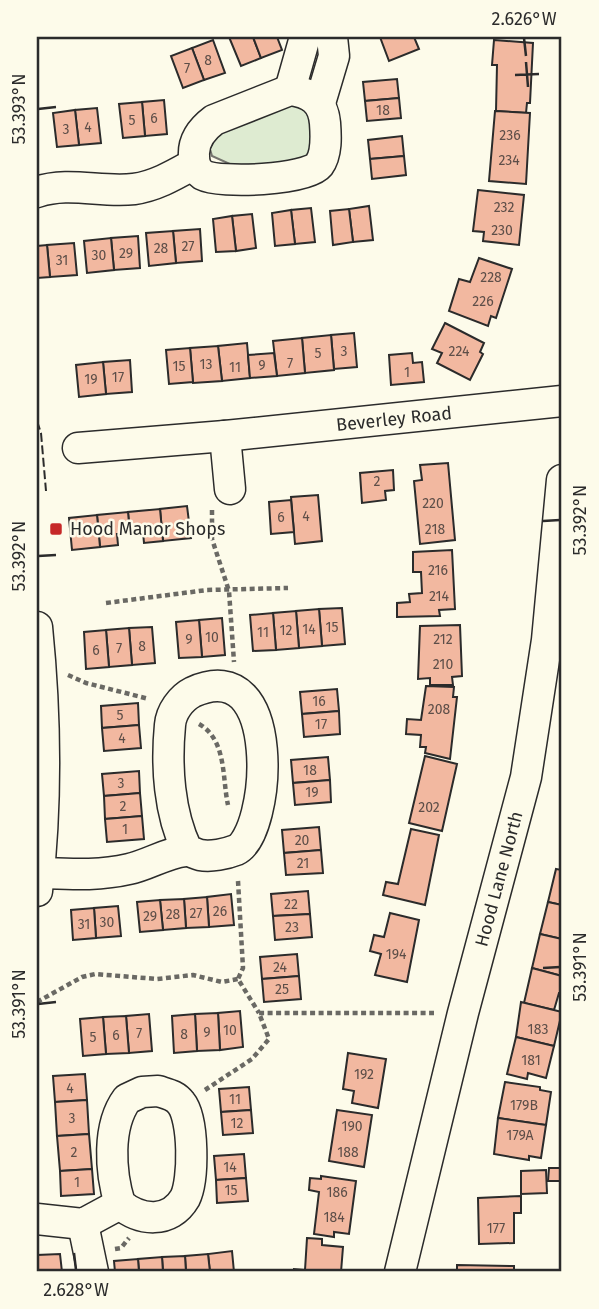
<svg xmlns="http://www.w3.org/2000/svg" width="599" height="1309" viewBox="0 0 599 1309" font-family="'Fira Sans',sans-serif">
<style>
.green{fill:#deebd1;stroke:#74746e;stroke-width:2}
.building{fill:#f2b8a0;stroke:#2b2b2b;stroke-width:2}
.lines{fill:none;stroke-linecap:round;stroke-linejoin:round}
.minor-casing{stroke:#2b2b2b;stroke-width:33}
.path{stroke:#6a6964;stroke-width:4.5;stroke-dasharray:5 3.5;stroke-linecap:butt}
.minor{stroke:#fdfbea;stroke-width:30}
.fence{stroke:#2b2b2b;stroke-width:2;stroke-dasharray:9 3.5;stroke-linecap:butt}
.ticks{fill:none;stroke:#2b2b2b;stroke-width:2.5}
.poi-dot{fill:#c62828;stroke:#fdfbea;stroke-width:2.5}
.labels{text-anchor:middle;stroke-width:5;stroke-linejoin:round;paint-order:stroke}
.number-label{font-size:14px;fill:#5d4e48}
.street-label{font-size:18px;fill:#2b2b2b;stroke:#fdfbea}
.poi-label{font-size:18px;fill:#2b2b2b;stroke:#fdfbea;text-anchor:start}
.neatline{fill:none;stroke:#2b2b2b;stroke-width:2.5}
.ticks-label{font-size:18px;text-anchor:middle;fill:#2b2b2b}
</style>
<rect width="100%" height="100%" fill="#fdfbea"/>
<!-- green -->
<polygon class="green" points="284,102 305,107 311,120 312,153 296,163 232,165 212,156 210,149 215,134"/>
<!-- building -->
<g class="building">
<polygon points="229,37 253,37 261,58 241,66"/>
<polygon points="253,37 277,37 282,50 261,58"/>
<polygon points="380,37 414,37 419,49 389,61"/>
<polygon points="213,40 225,73 204,80 192,48"/>
<polygon points="494,40 533,43 530,103 527,103 526,113 496,111 497,65 492,65"/>
<polygon points="192,48 204,80 183,88 171,56"/>
<polygon points="397,79 399,98 365,101 363,82"/>
<polygon points="399,98 401,118 367,121 365,101"/>
<polygon points="164,100 167,134 145,136 142,102"/>
<polygon points="142,102 145,136 123,138 119,104"/>
<polygon points="97,108 101,143 79,145 75,110"/>
<polygon points="75,110 79,145 57,147 53,113"/>
<polygon points="495,111 530,113 526,184 489,181"/>
<polygon points="402,136 404,156 370,159 368,140"/>
<polygon points="404,156 406,175 372,179 370,159"/>
<polygon points="478,190 524,195 519,245 483,241 484,232 473,231"/>
<polygon points="369,206 373,240 353,242 349,209"/>
<polygon points="311,208 315,242 295,244 291,210"/>
<polygon points="349,209 353,242 333,245 330,211"/>
<polygon points="291,210 295,244 275,246 272,213"/>
<polygon points="252,214 256,248 236,251 232,216"/>
<polygon points="232,216 236,251 216,252 213,219"/>
<polygon points="200,229 202,261 176,263 173,231"/>
<polygon points="173,231 176,263 149,266 146,233"/>
<polygon points="138,236 140,268 114,270 111,238"/>
<polygon points="111,238 114,270 87,273 84,241"/>
<polygon points="74,243 77,275 50,277 47,245"/>
<polygon points="47,245 50,277 37,278 37,246"/>
<polygon points="479,258 512,269 496,318 491,316 488,326 449,311 459,279 470,282"/>
<polygon points="445,323 484,343 480,352 483,354 470,380 437,363 442,353 432,349"/>
<polygon points="354,333 357,367 334,369 331,335"/>
<polygon points="331,335 334,370 305,373 302,338"/>
<polygon points="302,338 305,373 277,376 273,341"/>
<polygon points="247,343 250,378 222,381 218,346"/>
<polygon points="218,346 222,381 193,383 190,348"/>
<polygon points="190,348 193,382 169,384 166,350"/>
<polygon points="274,353 277,376 250,378 248,355"/>
<polygon points="412,353 413,363 422,362 424,382 391,385 389,355"/>
<polygon points="130,360 132,392 106,394 103,362"/>
<polygon points="103,362 106,394 79,397 76,365"/>
<polygon points="448,463 455,540 420,544 414,481 422,480 420,465"/>
<polygon points="393,470 394,490 385,491 386,500 362,503 360,473"/>
<polygon points="318,495 322,541 295,544 291,497"/>
<polygon points="291,500 294,532 271,534 269,502"/>
<polygon points="187,506 191,538 163,541 160,509"/>
<polygon points="160,509 163,541 144,543 143,532 130,534 128,512"/>
<polygon points="128,512 130,534 117,534 118,545 100,547 97,515"/>
<polygon points="97,515 100,547 72,550 69,518"/>
<polygon points="452,550 455,609 439,610 440,616 397,617 397,603 410,602 409,594 422,593 421,572 413,572 413,552"/>
<polygon points="342,608 345,644 322,646 319,609"/>
<polygon points="319,609 322,646 299,648 296,611"/>
<polygon points="296,611 299,648 276,650 273,613"/>
<polygon points="273,613 276,650 253,651 250,615"/>
<polygon points="222,618 225,655 202,657 199,620"/>
<polygon points="199,620 202,657 179,658 176,622"/>
<polygon points="460,625 462,676 452,677 453,685 430,685 430,678 418,679 420,626"/>
<polygon points="152,627 155,663 132,665 129,628"/>
<polygon points="129,628 132,665 109,667 106,630"/>
<polygon points="106,630 109,667 86,669 84,632"/>
<polygon points="426,686 454,687 453,697 457,697 450,759 425,753 426,747 420,747 421,735 406,734 407,719 421,720"/>
<polygon points="337,689 339,711 302,714 300,692"/>
<polygon points="138,703 139,725 102,728 101,706"/>
<polygon points="339,711 340,734 304,737 302,714"/>
<polygon points="139,725 141,748 104,751 102,728"/>
<polygon points="425,756 457,764 442,831 409,823"/>
<polygon points="328,757 330,780 293,783 291,760"/>
<polygon points="139,771 140,793 104,796 102,774"/>
<polygon points="330,780 331,802 295,805 293,783"/>
<polygon points="140,793 142,816 105,819 104,796"/>
<polygon points="142,816 144,839 107,842 105,819"/>
<polygon points="319,827 321,850 284,853 282,830"/>
<polygon points="411,829 439,835 425,905 383,895 386,882 398,884"/>
<polygon points="321,850 323,873 286,875 284,853"/>
<polygon points="556,869 562,870 562,905 548,902"/>
<polygon points="308,891 310,914 273,916 271,894"/>
<polygon points="231,894 234,925 209,927 207,897"/>
<polygon points="207,897 209,927 186,928 184,899"/>
<polygon points="184,899 186,928 163,930 160,900"/>
<polygon points="160,900 163,930 140,932 137,902"/>
<polygon points="548,902 562,905 562,939 540,934"/>
<polygon points="118,906 121,936 96,938 94,908"/>
<polygon points="94,908 96,938 73,940 71,910"/>
<polygon points="390,913 419,920 407,982 375,975 381,954 370,951 374,935 384,937"/>
<polygon points="310,914 312,937 275,940 273,916"/>
<polygon points="540,934 562,939 562,976 532,968"/>
<polygon points="297,954 299,976 262,979 260,957"/>
<polygon points="532,968 562,976 562,993 559,993 554,1010 524,1003"/>
<polygon points="299,976 301,999 264,1002 262,979"/>
<polygon points="521,1002 562,1012 554,1046 516,1037"/>
<polygon points="240,1011 243,1047 220,1050 218,1013"/>
<polygon points="218,1013 220,1050 197,1051 195,1014"/>
<polygon points="149,1014 152,1051 129,1053 126,1016"/>
<polygon points="195,1014 197,1051 174,1053 172,1016"/>
<polygon points="126,1016 129,1053 106,1054 103,1017"/>
<polygon points="103,1017 106,1054 83,1056 80,1019"/>
<polygon points="516,1037 554,1046 546,1078 528,1073 527,1079 507,1074"/>
<polygon points="348,1053 386,1059 378,1108 352,1103 354,1091 343,1089"/>
<polygon points="85,1074 87,1100 55,1102 53,1076"/>
<polygon points="505,1082 540,1087 540,1090 551,1092 546,1125 498,1118"/>
<polygon points="249,1087 251,1110 221,1112 219,1089"/>
<polygon points="87,1100 89,1134 57,1136 55,1102"/>
<polygon points="251,1110 253,1133 223,1135 221,1112"/>
<polygon points="337,1110 372,1115 364,1167 329,1161"/>
<polygon points="498,1118 546,1125 541,1158 529,1156 529,1160 494,1154"/>
<polygon points="89,1134 92,1169 60,1171 57,1136"/>
<polygon points="244,1154 246,1178 216,1180 214,1156"/>
<polygon points="549,1168 562,1168 562,1181 548,1181"/>
<polygon points="92,1169 94,1194 61,1196 60,1171"/>
<polygon points="546,1170 547,1193 521,1194 521,1171"/>
<polygon points="321,1176 356,1181 349,1234 334,1232 334,1237 314,1234 319,1192 309,1190 310,1178 321,1179"/>
<polygon points="246,1178 248,1201 217,1203 216,1180"/>
<polygon points="521,1196 521,1213 514,1213 514,1243 479,1244 478,1198"/>
<polygon points="307,1238 322,1239 322,1245 343,1247 341,1272 294,1272 294,1269 305,1270"/>
<polygon points="232,1251 234,1272 210,1272 208,1254"/>
<polygon points="60,1254 62,1272 37,1272 37,1255"/>
<polygon points="208,1254 210,1272 186,1272 185,1256"/>
<polygon points="185,1256 186,1272 163,1272 162,1257"/>
<polygon points="162,1257 163,1272 139,1272 138,1259"/>
<polygon points="138,1259 139,1272 115,1272 114,1261"/>
<polygon points="457,1265 514,1266 514,1272 457,1272"/>
</g>
<g class="lines">
<defs>
<g id="minor">
<path d="M290 90C311 93 323 101 325 123 326 136 327 154 319 165 307 180 220 184 203 175 196 170 194 164 194 156 193 141 202 129 214 120Z"/>
<polyline points="290,90 305,37"/>
<polyline points="320,103 334,56 332,37"/>
<path d="M37 192C69 181 101 193 134 189 156 186 176 174 194 164"/>
<polyline points="225,436 230,489"/>
<polyline points="78,448 225,436 562,401"/>
<path d="M37 627C46 716 47 803 37 891"/>
<path d="M39 873C70 874 99 876 129 869 148 865 166 853 185 851 190 850 195 854 200 855 211 857 226 854 236 850 271 834 284 650 193 692 181 698 171 712 170 725 166 766 169 813 187 850"/>
<path d="M158 1091C167 1094 175 1095 181 1103 194 1119 194 1180 185 1198 170 1224 140 1221 120 1204 110 1172 107 1126 127 1099L142 1092Z"/>
<polyline points="37,1219 83,1224 120,1204"/>
<polyline points="83,1224 93,1272"/>
<polyline points="400,1272 463,1013 526,777 547,640 562,480"/>
</g>
</defs>
<!-- minor casing -->
<use href="#minor" class="minor-casing"/>
<!-- path -->
<g class="path">
<polyline points="212,510 212,539 229,591 234,662"/>
<polyline points="106,603 207,590 288,588"/>
<polyline points="68,675 86,683 149,699"/>
<path d="M199 724C227 740 222 778 228 805"/>
<polyline points="238,881 243,968 238,979 259,1013"/>
<polyline points="37,1002 82,977 95,974 157,979 193,975 222,982 238,979"/>
<polyline points="205,1090 252,1059 269,1039 259,1013 434,1013"/>
<polyline points="115,1249 121,1248 129,1238"/>
</g>
<!-- minor -->
<use href="#minor" class="minor"/>
<!-- fence -->
<polyline class="fence" points="37,421 41,433 46,491"/>
</g>
<!-- ticks -->
<path class="ticks" d="M524 38 526 56M526 62 528 87M515 75 539 74M38 109 56 107M543 521 560 520M38 556 56 555M543 968 560 967M38 1004 56 1002M74 1253 76 1270"/>
<!-- markers -->
<rect class="poi-dot" x="49" y="522" width="14" height="14" rx="3.5"/>
<g class="labels">
<!-- number labels -->
<g class="number-label">
<text x="208" y="65">8</text>
<text x="187" y="73">7</text>
<text x="383" y="115">18</text>
<text x="154" y="123">6</text>
<text x="132" y="125">5</text>
<text x="88" y="132">4</text>
<text x="66" y="134">3</text>
<text x="510" y="140">236</text>
<text x="509" y="165">234</text>
<text x="504" y="212">232</text>
<text x="502" y="235">230</text>
<text x="188" y="251">27</text>
<text x="161" y="253">28</text>
<text x="126" y="258">29</text>
<text x="99" y="260">30</text>
<text x="62" y="265">31</text>
<text x="491" y="282">228</text>
<text x="483" y="306">226</text>
<text x="344" y="356">3</text>
<text x="459" y="356">224</text>
<text x="318" y="358">5</text>
<text x="290" y="368">7</text>
<text x="206" y="369">13</text>
<text x="262" y="370">9</text>
<text x="179" y="371">15</text>
<text x="235" y="372">11</text>
<text x="407" y="377">1</text>
<text x="118" y="382">17</text>
<text x="91" y="384">19</text>
<text x="377" y="486">2</text>
<text x="433" y="508">220</text>
<text x="306" y="521">4</text>
<text x="281" y="522">6</text>
<text x="435" y="534">218</text>
<text x="438" y="575">216</text>
<text x="439" y="601">214</text>
<text x="332" y="632">15</text>
<text x="309" y="634">14</text>
<text x="286" y="635">12</text>
<text x="263" y="637">11</text>
<text x="212" y="642">10</text>
<text x="189" y="644">9</text>
<text x="443" y="644">212</text>
<text x="142" y="651">8</text>
<text x="119" y="653">7</text>
<text x="96" y="655">6</text>
<text x="443" y="669">210</text>
<text x="319" y="706">16</text>
<text x="439" y="714">208</text>
<text x="120" y="720">5</text>
<text x="321" y="729">17</text>
<text x="122" y="743">4</text>
<text x="310" y="775">18</text>
<text x="121" y="788">3</text>
<text x="312" y="797">19</text>
<text x="123" y="811">2</text>
<text x="429" y="812">202</text>
<text x="125" y="834">1</text>
<text x="302" y="845">20</text>
<text x="303" y="868">21</text>
<text x="291" y="909">22</text>
<text x="220" y="916">26</text>
<text x="196" y="918">27</text>
<text x="173" y="919">28</text>
<text x="150" y="921">29</text>
<text x="107" y="927">30</text>
<text x="84" y="929">31</text>
<text x="292" y="932">23</text>
<text x="396" y="959">194</text>
<text x="280" y="972">24</text>
<text x="282" y="994">25</text>
<text x="538" y="1034">183</text>
<text x="230" y="1035">10</text>
<text x="207" y="1037">9</text>
<text x="139" y="1038">7</text>
<text x="184" y="1039">8</text>
<text x="116" y="1040">6</text>
<text x="93" y="1042">5</text>
<text x="531" y="1065">181</text>
<text x="364" y="1079">192</text>
<text x="70" y="1093">4</text>
<text x="235" y="1104">11</text>
<text x="524" y="1110">179B</text>
<text x="72" y="1123">3</text>
<text x="237" y="1128">12</text>
<text x="352" y="1131">190</text>
<text x="520" y="1140">179A</text>
<text x="74" y="1157">2</text>
<text x="348" y="1157">188</text>
<text x="230" y="1172">14</text>
<text x="77" y="1187">1</text>
<text x="231" y="1195">15</text>
<text x="337" y="1197">186</text>
<text x="334" y="1222">184</text>
<text x="496" y="1233">177</text>
</g>
<!-- street labels -->
<g class="street-label">
<text transform="translate(394 419) rotate(-6)" y="6">Beverley Road</text>
<text transform="translate(499 879) rotate(-75)" y="6">Hood Lane North</text>
</g>
<!-- poi labels -->
<g class="poi-label">
<text x="70" y="535">Hood Manor Shops</text>
</g>
</g>
<!-- border -->
<rect width="599" height="1309" fill="none" stroke="#fdfbea" stroke-width="77"/>
<rect x="38" y="38" width="522" height="1232" class="neatline"/>
<g class="ticks-label">
<text x="524" y="25">2.626°W</text>
<text transform="translate(19 109) rotate(-90)" y="6">53.393°N</text>
<text transform="translate(580 520) rotate(-90)" y="6">53.392°N</text>
<text transform="translate(19 556) rotate(-90)" y="6">53.392°N</text>
<text transform="translate(580 967) rotate(-90)" y="6">53.391°N</text>
<text transform="translate(19 1004) rotate(-90)" y="6">53.391°N</text>
<text x="76" y="1296">2.628°W</text>
</g>
</svg>
